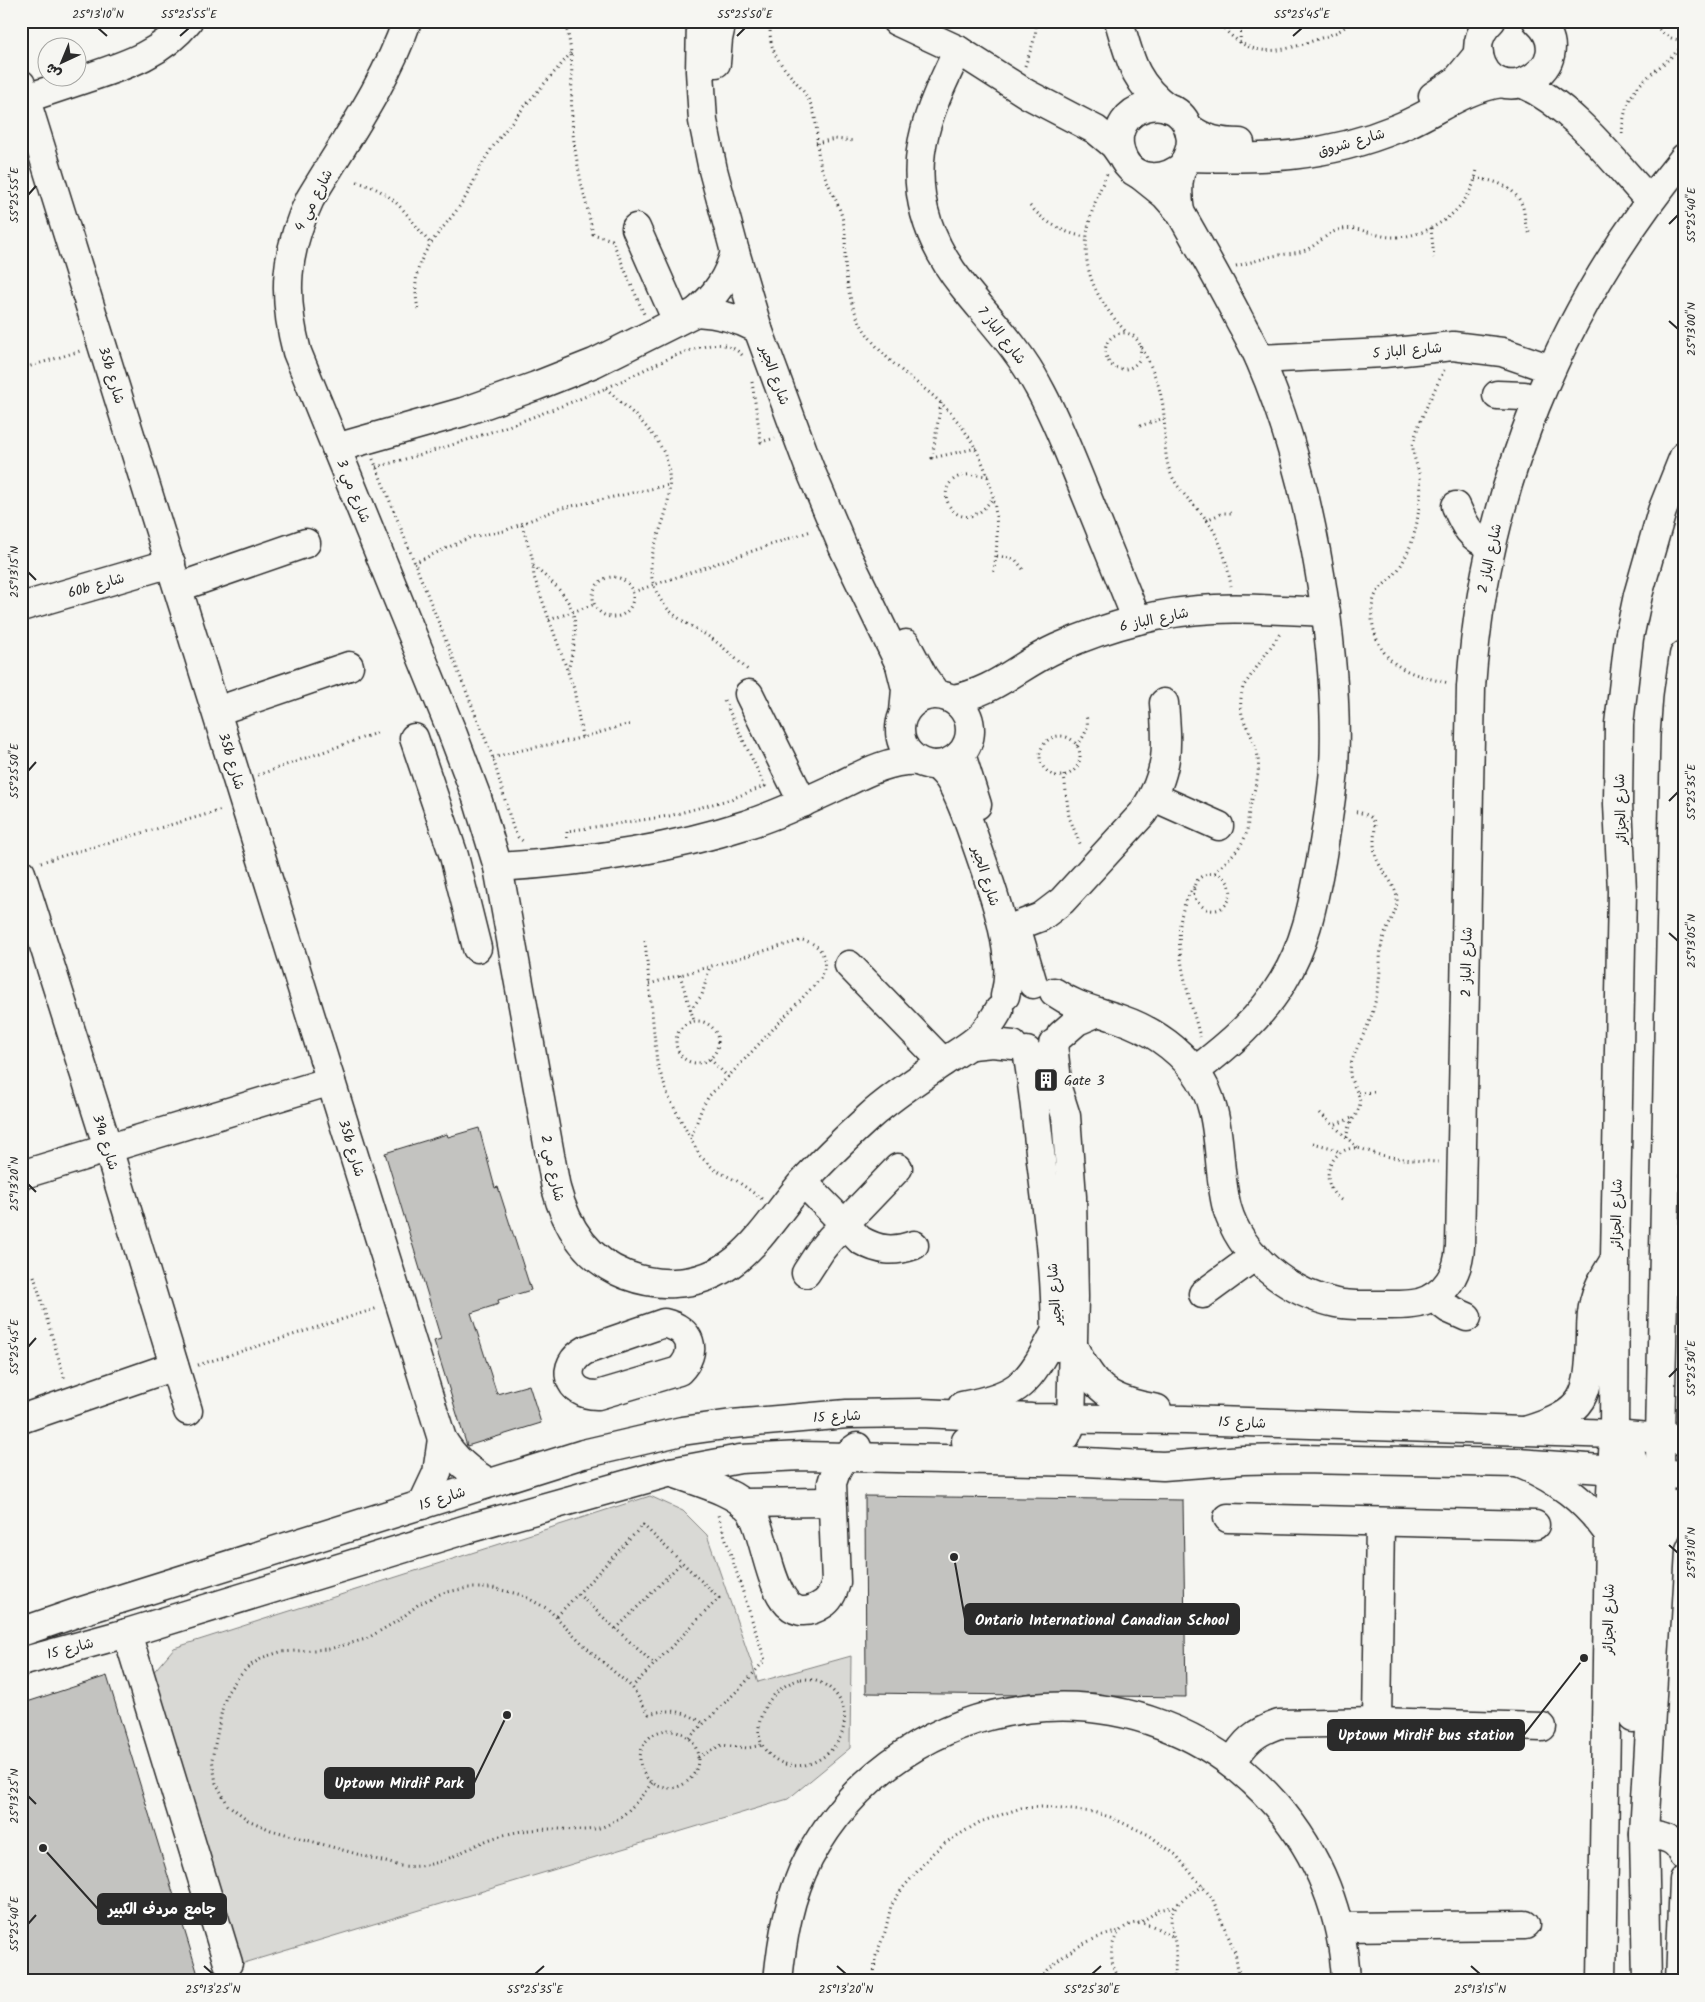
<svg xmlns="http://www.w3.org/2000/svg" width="1705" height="2002" viewBox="0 0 1705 2002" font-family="Kalam,'Playpen Sans Arabic',sans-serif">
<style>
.green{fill:#d9d9d5;stroke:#828280}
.building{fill:#c3c3c0;stroke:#2b2b2b}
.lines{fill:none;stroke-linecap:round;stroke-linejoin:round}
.minor-casing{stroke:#2b2b2b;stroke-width:31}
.major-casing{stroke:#2b2b2b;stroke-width:31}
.path{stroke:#2b2b2b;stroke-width:3;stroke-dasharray:1 4;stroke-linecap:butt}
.minor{stroke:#f6f6f2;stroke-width:28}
.major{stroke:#f6f6f2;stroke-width:28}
.ticks{fill:none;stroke:#2b2b2b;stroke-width:2}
.labels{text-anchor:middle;stroke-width:4.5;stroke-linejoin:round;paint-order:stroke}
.street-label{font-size:14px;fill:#2b2b2b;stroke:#f6f6f2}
.poi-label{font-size:14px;fill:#2b2b2b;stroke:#f6f6f2;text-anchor:start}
.leader{fill:none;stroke:#2b2b2b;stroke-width:2}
.callout-dot{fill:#2b2b2b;stroke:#f6f6f2;stroke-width:2}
.callout{fill:#2b2b2b;stroke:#2b2b2b;stroke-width:2}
.callout-label{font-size:15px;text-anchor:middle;font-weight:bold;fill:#fff}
.neatline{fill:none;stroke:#2b2b2b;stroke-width:2}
.ticks-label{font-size:12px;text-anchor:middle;fill:#2b2b2b}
</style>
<rect width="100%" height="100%" fill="#f6f6f2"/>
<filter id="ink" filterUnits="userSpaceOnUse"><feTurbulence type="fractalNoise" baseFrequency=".02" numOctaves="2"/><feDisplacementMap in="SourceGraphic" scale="10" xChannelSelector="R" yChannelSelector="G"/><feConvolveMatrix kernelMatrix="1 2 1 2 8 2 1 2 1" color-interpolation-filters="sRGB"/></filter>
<g filter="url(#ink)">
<!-- green -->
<polygon class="green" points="650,1496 683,1511 707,1535 758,1682 851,1656 850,1748 788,1799 241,1964 151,1675 174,1648"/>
<!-- building -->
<g class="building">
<polygon points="479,1128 495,1188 498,1187 531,1290 498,1300 499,1304 471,1313 497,1394 529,1385 541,1423 467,1446 434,1341 441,1339 385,1153 447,1134 448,1137"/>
<polygon points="865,1496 1183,1500 1186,1697 1108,1696 1095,1693 1029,1693 1020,1695 866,1693"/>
<polygon points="107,1676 199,1978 190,1981 21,1981 21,1704"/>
</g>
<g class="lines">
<defs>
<g id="minor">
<path d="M407 21C385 85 344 142 310 199 285 252 282 295 297 352L452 732 477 798 498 867 556 1188C566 1226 587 1260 626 1275 642 1281 657 1284 674 1283 739 1281 764 1228 802 1183 823 1160 846 1138 869 1117 891 1097 917 1080 942 1063 970 1044 981 1042 999 1010"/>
<polyline points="701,21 700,71 703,121 713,170 735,252 758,329 809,467 843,547 900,665 906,689 904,712"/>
<polyline points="896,21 958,50 1027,94 1096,130 1114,145 1121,155"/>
<path d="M1119 21C1130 59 1134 83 1168 108"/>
<path d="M1491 21C1481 30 1476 43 1479 56 1494 118 1585 65 1537 21"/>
<path d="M958 50C946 76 932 103 925 131 910 188 927 241 963 286 989 319 1019 349 1038 386 1056 418 1069 453 1083 487 1101 531 1119 576 1137 620"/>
<polyline points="716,63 718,39 722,21"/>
<path d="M1521 83C1572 105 1613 161 1650 201"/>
<path d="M21 84 442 1439C454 1459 469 1472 490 1483"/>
<polyline points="1433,96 1456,81 1479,53"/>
<path d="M21 100C42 93 63 86 84 79 123 66 161 55 188 21"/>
<path d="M1189 128C1205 140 1220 143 1240 143"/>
<path d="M1188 157C1265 159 1325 158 1398 128 1433 114 1464 88 1502 83"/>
<path d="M1140 175 1165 195 1180 212C1200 247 1220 282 1239 319 1246 332 1254 346 1260 360 1293 436 1312 518 1324 600 1332 656 1337 712 1334 768 1332 800 1326 830 1321 861 1313 903 1306 944 1283 981 1261 1018 1229 1045 1195 1071"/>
<path d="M1180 212C1178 199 1177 186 1180 174 1185 158 1195 148 1189 130 1176 87 1109 105 1120 150 1128 182 1162 184 1184 165"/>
<polyline points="636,228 677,321"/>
<path d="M696 312C719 313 738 318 758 329"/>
<polyline points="1260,359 1384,353 1453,346 1502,352 1551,369"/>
<polyline points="1497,395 1524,396 1537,401"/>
<path d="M336 448 463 412 536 386 594 363 696 312C716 295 728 278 735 252"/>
<path d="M1456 506C1464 524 1471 540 1491 545"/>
<polyline points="179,587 306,543"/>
<polyline points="21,607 171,563"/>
<polyline points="906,644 923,676 936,694"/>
<polyline points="749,694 803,803"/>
<circle cx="935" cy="730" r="35"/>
<path d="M952 699C994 693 1019 665 1057 648 1107 626 1161 611 1215 609 1252 607 1289 611 1326 612"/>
<polyline points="217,711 349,666"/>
<polyline points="414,738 454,856 477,948"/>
<polyline points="961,754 977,805"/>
<path d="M936 765C942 770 947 775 951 782 962 801 969 823 976 843 989 881 1005 922 1008 962 1009 973 1008 985 1005 996"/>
<polyline points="1154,797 1219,826"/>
<path d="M498 867C582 862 665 851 745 825 774 816 802 803 830 790 858 777 886 759 918 761"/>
<polyline points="21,873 108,1148 188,1411"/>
<path d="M1017 926 1041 917 1062 901 1143 813C1169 773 1168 749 1164 703"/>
<polyline points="1017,930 1033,984"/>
<polyline points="849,965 943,1062"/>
<path d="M1054 992C1077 1008 1095 1010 1120 1019 1149 1029 1175 1046 1194 1070 1225 1109 1215 1162 1227 1208 1241 1256 1288 1293 1336 1303 1350 1306 1364 1305 1378 1305 1392 1305 1406 1306 1419 1303 1446 1296 1459 1272 1460 1246L1471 687C1484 493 1559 309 1684 158"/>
<polyline points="1061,1035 1077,1021 1096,1013"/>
<polyline points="972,1045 992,1043 1013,1045"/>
<path d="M1027 1051C1034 1090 1037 1129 1042 1168 1049 1226 1058 1288 1055 1347"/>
<polyline points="21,1175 331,1081"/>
<path d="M803 1182 860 1240C879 1251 894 1252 914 1245"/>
<polyline points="1665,1254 1684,1239"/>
<polyline points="806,1273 821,1250 830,1239 898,1168"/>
<polyline points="1203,1294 1255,1256"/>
<polyline points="1433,1297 1449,1309 1467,1317"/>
<path d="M664 1323C691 1329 699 1351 679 1371L598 1395C568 1396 558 1365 586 1350Z"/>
<path d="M1073 1346C1096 1391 1108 1400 1157 1409"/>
<path d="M962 1406C1023 1394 1028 1383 1056 1331"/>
<polyline points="21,1419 174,1366"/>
<polyline points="966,1441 1053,1441 1066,1436 1071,1425 1074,1297 1072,1197 1066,1116 1058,1091 1053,1044"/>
<path d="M671 1472C694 1481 735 1491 750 1510 769 1534 770 1639 823 1604 831 1599 834 1590 836 1582L832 1483C836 1468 843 1456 857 1447"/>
<polyline points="742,1503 831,1502"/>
<polyline points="422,1505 437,1473 442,1439"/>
<polyline points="1228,1518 1535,1525"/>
<polyline points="21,1632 82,1611 583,1454 682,1431 732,1424 847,1414 921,1413 1032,1418 1186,1420 1614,1434 1684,1440"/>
<polyline points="127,1633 228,1963"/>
<polyline points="21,1662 127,1633 467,1529 671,1472 740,1459 802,1456 1086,1462 1163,1466 1243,1460 1298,1459 1518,1463 1684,1475"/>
<polyline points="1377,1722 1380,1522"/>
<path d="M1232 1763C1245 1741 1255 1732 1279 1724L1377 1722 1542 1727"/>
<path d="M1644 1833C1662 1836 1677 1837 1684 1856"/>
<polyline points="1340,1927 1525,1925"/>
<path d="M778 1981C782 1939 789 1896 809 1858 904 1682 1144 1653 1276 1805 1319 1854 1343 1915 1346 1981"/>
<polyline points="1680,1981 1684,1880"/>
</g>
<g id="major">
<path d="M1525 1431C1587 1412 1589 1397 1591 1336 1591 1325 1591 1313 1594 1302 1597 1288 1605 1276 1612 1264"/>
<path d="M1614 1434C1628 1444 1633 1454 1635 1471L1633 1718"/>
<path d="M1518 1463C1557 1479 1585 1500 1609 1534"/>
<polyline points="1662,1540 1672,1518 1684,1502"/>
<polyline points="1602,1981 1609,1534 1614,1434 1615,1258 1622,891 1618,804 1619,724 1629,638 1638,595 1662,511 1684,456"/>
<polyline points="1647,1981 1644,1833 1661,1541 1660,1438 1675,736 1678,696 1684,655"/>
</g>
</defs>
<!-- minor casing -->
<use href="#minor" class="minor-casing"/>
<!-- major casing -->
<use href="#major" class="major-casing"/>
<!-- path -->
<g class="path">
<path d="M564 21C576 53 570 87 572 120 574 159 585 196 593 234L612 240 644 314"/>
<path d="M771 21C764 65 801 75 813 110 819 128 815 148 821 166 828 187 841 205 844 226 846 236 845 246 845 256 845 278 849 299 858 319 873 349 900 370 926 390 983 435 1007 503 993 575"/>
<path d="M1218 21C1247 60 1277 54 1318 39 1330 35 1342 32 1351 21"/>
<path d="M1656 25C1663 35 1671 40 1684 40"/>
<polyline points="1240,43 1241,21"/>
<path d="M1025 66C1030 51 1037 37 1036 21"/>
<path d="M1622 134C1625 80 1653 79 1684 44"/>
<polyline points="816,143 835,139 855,141"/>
<path d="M1107 174C1077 238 1076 278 1126 332"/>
<path d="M1475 179C1496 179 1520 189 1524 212 1525 221 1525 226 1530 234"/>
<path d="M357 182C396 192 406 215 430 243"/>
<path d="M1030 206C1046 223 1063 233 1086 237"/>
<polyline points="1431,228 1434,258"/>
<path d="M1236 266C1249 263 1261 259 1273 256 1283 254 1294 254 1303 251 1318 246 1327 231 1343 229 1360 226 1375 237 1392 237 1431 238 1472 208 1477 169"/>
<path d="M418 309C407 254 439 239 465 198 474 183 480 165 490 151 514 116 544 85 571 53"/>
<path d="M1141 346 1140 359C1132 370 1123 372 1111 365 1092 340 1127 320 1139 343 1152 366 1163 391 1164 418 1166 438 1163 455 1171 474 1179 492 1194 504 1206 519 1221 539 1227 562 1231 586"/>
<polyline points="21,369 80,351"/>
<path d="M1444 370C1436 388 1414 429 1413 447 1413 457 1418 467 1420 477 1422 491 1419 508 1417 522 1413 541 1407 558 1395 574 1389 581 1379 587 1375 596 1371 606 1371 616 1373 626 1382 668 1412 675 1449 683"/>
<polyline points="752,382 761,442 775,438"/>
<path d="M606 388C626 408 652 427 664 453 673 474 670 503 662 524 653 550 644 570 659 597 672 620 695 626 715 641 727 650 738 661 749 671"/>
<polyline points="941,403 932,458 977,448"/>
<polyline points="1140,426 1164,418"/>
<polyline points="373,459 493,758 513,828 518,837 525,843"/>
<path d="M376 467C452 447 526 421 599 391 636 376 672 352 711 345 724 343 734 347 742 355"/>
<path d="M988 476C978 475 965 473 956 478 934 491 953 526 976 514 983 511 988 504 993 498"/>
<polyline points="1206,520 1223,513 1232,513"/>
<polyline points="522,525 532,557 534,577 574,689 582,737"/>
<polyline points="997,556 1015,559 1023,569"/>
<polyline points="414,563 471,537 504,531 558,509 669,485"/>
<path d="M533 566C576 601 583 616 568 670"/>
<circle cx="613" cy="597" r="20"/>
<polyline points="633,592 811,531"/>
<polyline points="549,620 595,604"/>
<circle cx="1060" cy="756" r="20"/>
<path d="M1077 746C1084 736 1090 728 1086 716"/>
<path d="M493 758C523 748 553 745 584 737 600 733 615 727 632 724"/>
<polyline points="258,775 379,732"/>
<polyline points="1064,775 1069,817 1081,846"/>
<polyline points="567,838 567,831 669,816 731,799 765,786 724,700 727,699"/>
<polyline points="41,862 222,810"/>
<path d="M1215 873C1246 885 1225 921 1203 907 1199 904 1195 900 1194 894 1192 880 1203 873 1215 873 1224 863 1236 853 1243 841 1249 831 1247 822 1249 812 1253 791 1262 774 1257 752 1250 724 1235 720 1243 687L1281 632"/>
<path d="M1194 887C1163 929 1189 992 1200 1037"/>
<polyline points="645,941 657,1063 668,1096 700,1156 715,1170 737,1181 762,1199"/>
<polyline points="680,975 694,1021"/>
<path d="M649 984 802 940C823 944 830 961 820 979L728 1077 709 1096 702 1108 691 1138"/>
<polyline points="690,1010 702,995 710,966"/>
<circle cx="697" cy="1042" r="21"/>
<polyline points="710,1059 728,1077"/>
<polyline points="1358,1093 1375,1092"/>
<polyline points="1320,1113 1358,1148"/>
<polyline points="1336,1124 1352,1118"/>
<path d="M1347 1138C1347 1122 1356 1119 1359 1107 1363 1093 1349 1085 1350 1071 1350 1058 1367 1030 1372 1014 1376 1000 1379 985 1380 970 1380 961 1380 951 1382 943 1385 928 1397 915 1397 900 1397 883 1378 870 1375 853 1370 828 1387 817 1352 811"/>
<polyline points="1313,1143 1332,1148 1341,1153"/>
<path d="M1341 1200C1318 1184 1328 1150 1354 1148 1363 1148 1372 1153 1380 1155 1400 1159 1419 1161 1439 1162"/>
<polyline points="34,1276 65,1380"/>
<polyline points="198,1365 378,1308"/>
<polyline points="578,1594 654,1664"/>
<polyline points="557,1616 643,1525 719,1598 632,1687"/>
<polyline points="616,1629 682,1562"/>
<path d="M801 1679C826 1678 848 1698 844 1725 840 1752 807 1775 780 1762 739 1741 764 1688 801 1679Z"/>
<circle cx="669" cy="1759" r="29"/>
<polyline points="689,1738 745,1683 765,1660 718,1515"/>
<polyline points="698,1757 722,1745 747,1748 762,1745"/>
<path d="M652 1783C639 1799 627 1816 607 1825 590 1833 572 1829 554 1829 539 1829 523 1830 508 1834 465 1843 449 1870 400 1866L271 1830 248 1820 228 1805 216 1783 212 1759 222 1710 227 1693 237 1679 249 1666 264 1657 280 1652 329 1649 366 1639 399 1620 419 1604 442 1593 468 1588H493L522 1595 548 1609 591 1652 632 1687 649 1714C670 1708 686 1711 704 1724"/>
<polyline points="1138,1924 1159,1910 1176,1906"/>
<polyline points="874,1981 875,1958 885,1932 891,1906 902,1889 933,1853 945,1843 980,1822 1021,1808 1043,1807 1093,1812 1110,1817 1149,1835 1176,1855 1212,1898 1235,1952 1240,1981"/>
<path d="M1037 1981C1063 1953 1083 1940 1120 1931"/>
<path d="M1122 1981C1101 1959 1113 1916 1147 1924 1155 1926 1164 1933 1172 1936"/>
<path d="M1172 1981C1175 1971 1176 1960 1176 1950 1175 1934 1165 1919 1177 1905 1184 1897 1194 1892 1203 1886"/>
</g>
<!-- minor -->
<use href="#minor" class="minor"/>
<!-- major -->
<use href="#major" class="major"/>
</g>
</g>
<!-- ticks -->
<path class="ticks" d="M98 28 107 36M180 36 189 28M737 36 745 28M1293 36 1302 28M28 195 36 186M1669 224 1678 215M1669 321 1678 329M28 572 36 580M28 771 36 762M1669 801 1678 792M1669 933 1678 941M28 1184 36 1192M28 1347 36 1338M1669 1377 1678 1368M1669 1545 1678 1553M28 1796 36 1804M28 1924 36 1915M204 1966 213 1974M837 1966 846 1974M1471 1966 1480 1974M535 1974 544 1966M1092 1974 1101 1966"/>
<!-- icons -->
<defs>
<symbol id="building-square" viewBox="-11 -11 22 22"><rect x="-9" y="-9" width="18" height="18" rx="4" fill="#2b2b2b" stroke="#f6f6f2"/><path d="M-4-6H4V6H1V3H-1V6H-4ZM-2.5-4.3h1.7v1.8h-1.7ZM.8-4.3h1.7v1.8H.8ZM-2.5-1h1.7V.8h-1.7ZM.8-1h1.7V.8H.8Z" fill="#fff"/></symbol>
</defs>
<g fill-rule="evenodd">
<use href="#building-square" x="1032" y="1066" width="28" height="28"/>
</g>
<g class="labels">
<!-- street labels -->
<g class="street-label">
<text transform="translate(1351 142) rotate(-16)" y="5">شارع شروق</text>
<text transform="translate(313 200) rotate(-63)" y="5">شارع مي 4</text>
<text transform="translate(1002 335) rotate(52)" y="5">شارع الباز 7</text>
<text transform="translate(1407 350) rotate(-5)" y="5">شارع الباز 5</text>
<text transform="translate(112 375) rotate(73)" y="5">35b شارع</text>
<text transform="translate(775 375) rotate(70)" y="5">شارع الجير</text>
<text transform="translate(354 491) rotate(68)" y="5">شارع مي 3</text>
<text transform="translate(1489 558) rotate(-78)" y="5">شارع الباز 2</text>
<text transform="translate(96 585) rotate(-16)" y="5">60b شارع</text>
<text transform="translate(1154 619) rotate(-12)" y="5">شارع الباز 6</text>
<text transform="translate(232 761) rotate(73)" y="5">35b شارع</text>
<text transform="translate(1620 809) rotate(-92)" y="5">شارع الجزائر</text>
<text transform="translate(986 876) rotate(72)" y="5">شارع الجير</text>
<text transform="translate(1466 962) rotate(-89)" y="5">شارع الباز 2</text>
<text transform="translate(106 1142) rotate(73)" y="5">39a شارع</text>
<text transform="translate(352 1148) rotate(73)" y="5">35b شارع</text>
<text transform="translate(553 1168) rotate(78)" y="5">شارع مي 2</text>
<text transform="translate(1616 1214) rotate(-89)" y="5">شارع الجزائر</text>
<text transform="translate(1054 1294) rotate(-94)" y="5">شارع الجير</text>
<text transform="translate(837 1416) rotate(-3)" y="5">شارع 15</text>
<text transform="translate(1242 1422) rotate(2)" y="5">شارع 15</text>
<text transform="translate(442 1498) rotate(-18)" y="5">شارع 15</text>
<text transform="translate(1608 1619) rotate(-89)" y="5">شارع الجزائر</text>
<text transform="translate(70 1648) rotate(-15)" y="5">شارع 15</text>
</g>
<!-- poi labels -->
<g class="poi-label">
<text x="1064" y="1085">Gate 3</text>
</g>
</g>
<!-- callouts -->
<path class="leader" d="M954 1557L965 1619M1584 1658L1524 1735M507 1715L474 1783M43 1848L98 1909"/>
<g class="callout-dot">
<circle cx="954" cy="1557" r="5"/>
<circle cx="1584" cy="1658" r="5"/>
<circle cx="507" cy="1715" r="5"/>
<circle cx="43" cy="1848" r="5"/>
</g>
<g class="callout">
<rect x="965" y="1604" width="274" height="30" rx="5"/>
<rect x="1328" y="1720" width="196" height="30" rx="5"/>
<rect x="325" y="1768" width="149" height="30" rx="5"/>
<rect x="98" y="1894" width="128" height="30" rx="5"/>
</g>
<g class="callout-label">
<text x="1102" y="1625">Ontario International Canadian School</text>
<text x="1426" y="1740">Uptown Mirdif bus station</text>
<text x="399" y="1788">Uptown Mirdif Park</text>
<text x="162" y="1914">جامع مردف الكبير</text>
</g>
<!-- margin -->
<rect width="1705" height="2002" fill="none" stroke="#f6f6f2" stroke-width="55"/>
<!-- north arrow -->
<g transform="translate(62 62) rotate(224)"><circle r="24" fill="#f6f6f2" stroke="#a5a5a2"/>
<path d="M0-4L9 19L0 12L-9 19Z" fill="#2b2b2b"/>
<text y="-8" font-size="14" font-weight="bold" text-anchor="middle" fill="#2b2b2b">ش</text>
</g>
<rect x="28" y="28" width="1650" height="1946" class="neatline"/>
<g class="ticks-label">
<text x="98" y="18">25°13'10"N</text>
<text x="189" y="18">55°25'55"E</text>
<text x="745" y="18">55°25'50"E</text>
<text x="1302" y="18">55°25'45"E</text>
<text transform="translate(14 195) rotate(-90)" y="4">55°25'55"E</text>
<text transform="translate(1691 215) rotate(-90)" y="4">55°25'40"E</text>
<text transform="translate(1691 329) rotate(-90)" y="4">25°13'00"N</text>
<text transform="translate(14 572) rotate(-90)" y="4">25°13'15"N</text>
<text transform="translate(14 771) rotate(-90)" y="4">55°25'50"E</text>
<text transform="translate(1691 792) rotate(-90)" y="4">55°25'35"E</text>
<text transform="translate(1691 941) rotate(-90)" y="4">25°13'05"N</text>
<text transform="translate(14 1184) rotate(-90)" y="4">25°13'20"N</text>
<text transform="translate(14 1347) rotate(-90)" y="4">55°25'45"E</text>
<text transform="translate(1691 1368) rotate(-90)" y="4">55°25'30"E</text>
<text transform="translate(1691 1553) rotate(-90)" y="4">25°13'10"N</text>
<text transform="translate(14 1796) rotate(-90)" y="4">25°13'25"N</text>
<text transform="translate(14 1924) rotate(-90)" y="4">55°25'40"E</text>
<text x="213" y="1993">25°13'25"N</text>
<text x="535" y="1993">55°25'35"E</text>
<text x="846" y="1993">25°13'20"N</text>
<text x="1092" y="1993">55°25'30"E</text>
<text x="1480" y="1993">25°13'15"N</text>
</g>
</svg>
